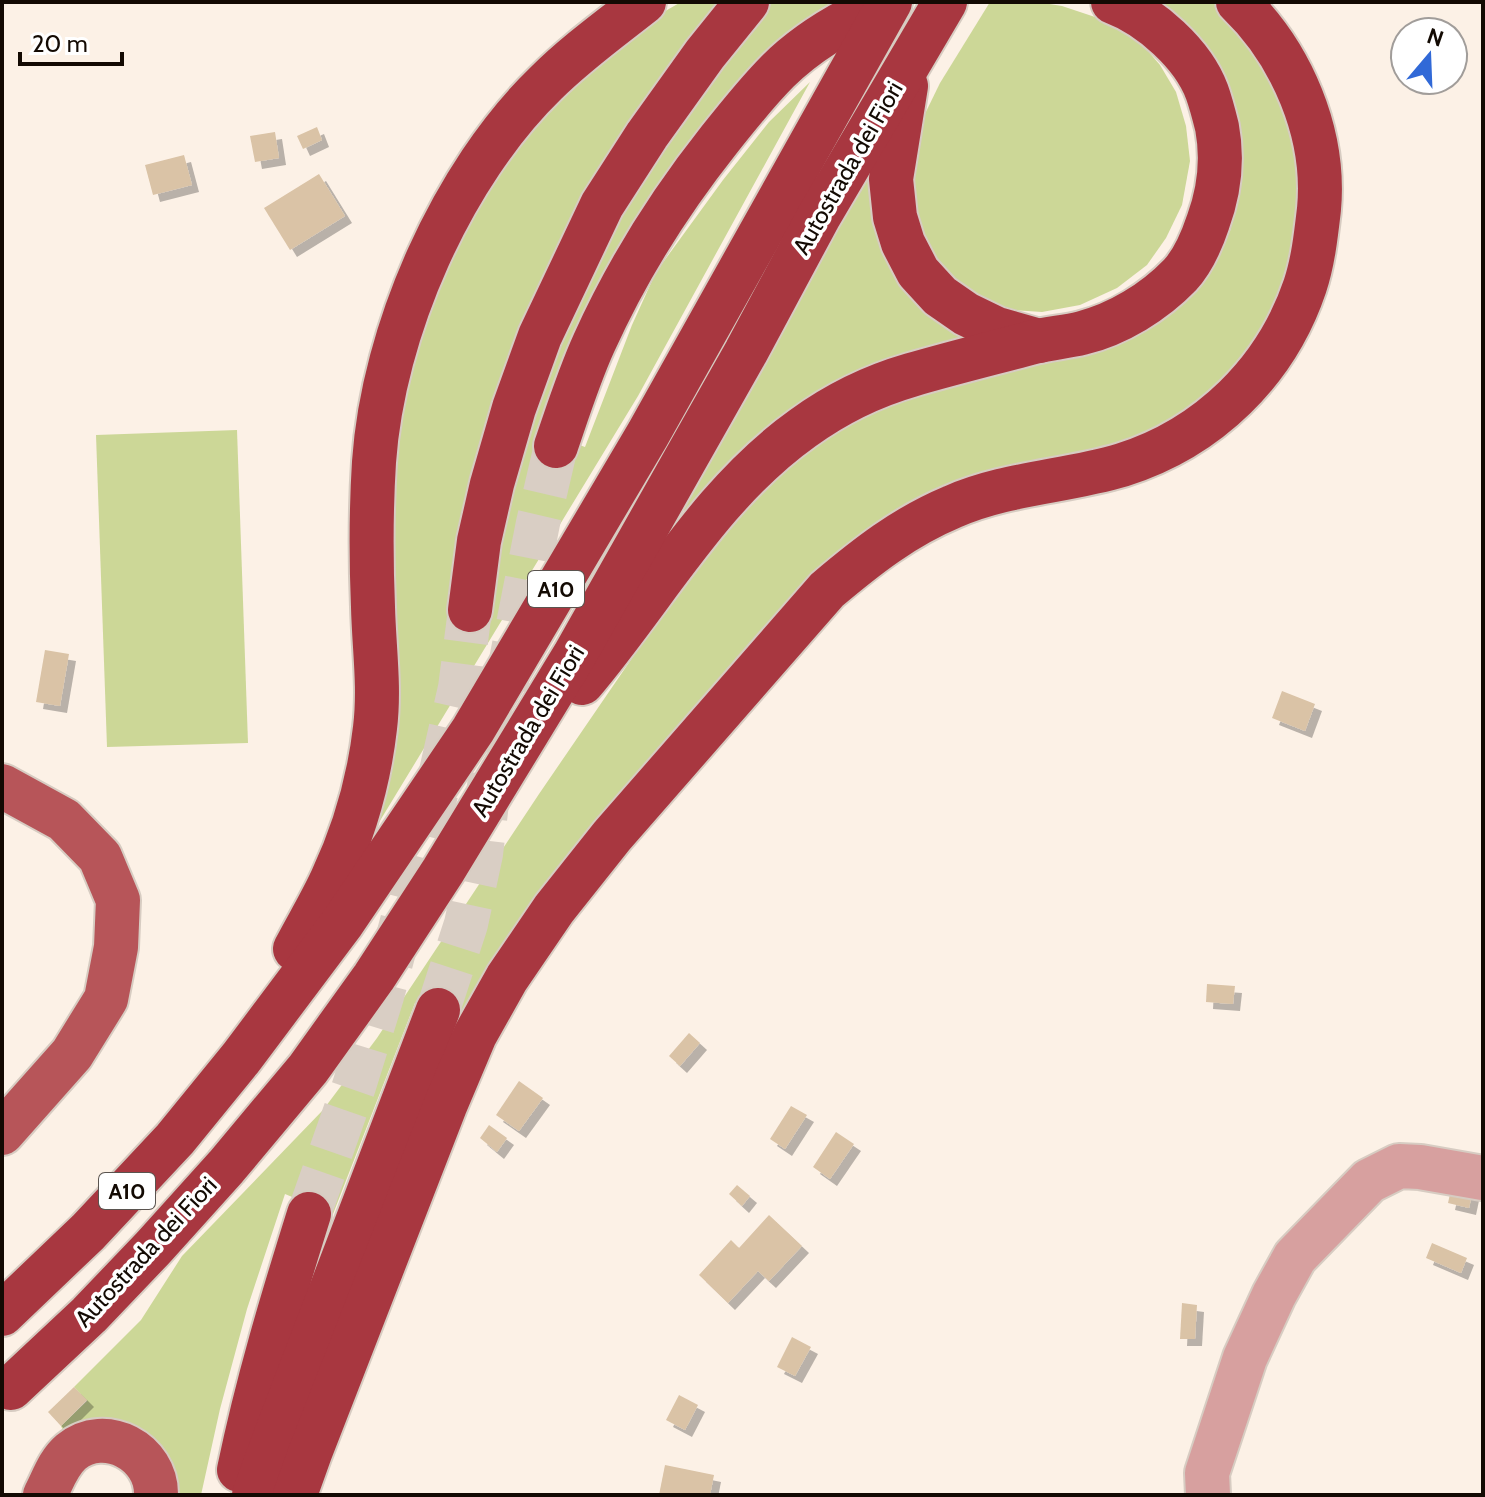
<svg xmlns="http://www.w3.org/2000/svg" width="1485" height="1497" viewBox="0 0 1485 1497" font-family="Cabin,sans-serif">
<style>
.green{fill:#ccd797}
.building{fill:#dac3a6;filter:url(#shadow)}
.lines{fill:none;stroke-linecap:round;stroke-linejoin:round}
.highway-tunnel{stroke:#d9cec4;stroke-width:44;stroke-dasharray:44 22;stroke-linecap:butt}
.minor-casing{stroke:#d7ccc2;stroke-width:48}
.major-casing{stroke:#d7ccc2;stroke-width:48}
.highway-casing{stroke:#d7ccc2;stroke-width:48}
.minor{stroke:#d7a09f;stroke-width:44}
.major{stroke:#b75559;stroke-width:44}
.highway{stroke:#a83740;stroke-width:44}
.labels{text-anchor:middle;stroke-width:7;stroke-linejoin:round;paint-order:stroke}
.shield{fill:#fff;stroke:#5a544f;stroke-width:2}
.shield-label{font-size:22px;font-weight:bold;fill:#130a03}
.street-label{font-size:24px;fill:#130a03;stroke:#fff}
</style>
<defs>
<filter id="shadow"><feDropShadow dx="7" dy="7" stdDeviation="0" flood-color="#0004"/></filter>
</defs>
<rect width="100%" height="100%" fill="#fcf1e6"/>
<!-- green -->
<g class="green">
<path d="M681 2H725L634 121 585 201 546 277 512 364 482 455 462 529 449 605 487 610C496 550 505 489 523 431 533 398 544 365 557 333 567 307 578 280 591 255 640 164 706 83 769 2H832L813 14 760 57 702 124 660 181 619 248 576 336 539 430 585 447 632 325 656 272 723 180 769 122 810 82 638 396 378 824 392 746 395 718V639L391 524V456L399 405 428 299 460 227 526 129 566 88 601 58 655 17Z"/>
<polygon points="990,2 1037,2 1062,6 1116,24 1136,37 1160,65 1176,92 1186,126 1190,161 1182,205 1166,238 1147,265 1117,288 1080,305 1042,312 1011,310 984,301 958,282 938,260 920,231 909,202 920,124 940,83"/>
<path d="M1161 2H1220L1263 53 1306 171 1288 292 1215 395 1135 444 929 495 461 1020 415 1003 333 1214 285 1194 247 1309 220 1409 201 1495H170C170 1483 172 1468 168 1457 156 1429 114 1413 86 1421 79 1423 71 1429 64 1433L61 1426 87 1401 74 1387 141 1320 182 1256 323 1110 377 1038 539 794 704 553 755 492 818 436 919 387 1111 347 1151 326 1209 269 1230 231 1238 195 1241 160 1185 23Z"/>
<polygon points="869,173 876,175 981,340 688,512 683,510"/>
<polygon points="237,430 248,743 107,747 96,435"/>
</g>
<!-- building -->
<g class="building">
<polygon points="317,127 322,140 303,149 297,136"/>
<polygon points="275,132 279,158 255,162 250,136"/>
<polygon points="184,155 192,185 153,195 145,165"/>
<polygon points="319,174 345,216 290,250 264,208"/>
<polygon points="45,650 69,654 60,706 36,702"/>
<polygon points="1282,691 1315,704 1305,731 1272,718"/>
<polygon points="1207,984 1235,986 1233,1004 1206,1002"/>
<polygon points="689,1033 700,1043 680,1066 669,1056"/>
<polygon points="519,1081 543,1098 519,1131 496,1115"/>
<polygon points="791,1106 807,1115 785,1149 770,1139"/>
<polygon points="489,1125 507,1138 497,1152 480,1138"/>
<polygon points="836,1132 854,1144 830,1179 813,1167"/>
<polygon points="737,1185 750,1196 742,1206 729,1194"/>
<polygon points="1452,1185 1473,1189 1469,1208 1448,1203"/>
<polygon points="769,1215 802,1246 769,1281 758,1271 728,1303 699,1275 731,1240 739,1248"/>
<polygon points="1432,1243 1467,1258 1461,1273 1426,1258"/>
<polygon points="1182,1303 1197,1305 1195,1339 1180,1339"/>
<polygon points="792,1337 811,1347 795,1376 777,1367"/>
<polygon points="74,1387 87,1400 61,1426 48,1412"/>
<polygon points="679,1395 698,1405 685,1430 666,1420"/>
<polygon points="665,1465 714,1475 710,1495 659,1495"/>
</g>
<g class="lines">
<!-- highway-tunnel -->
<g class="highway-tunnel">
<polyline points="438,1010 466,924 481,854 493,752 538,523 556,446"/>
<polyline points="309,1214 354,1086 382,996 435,798 460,688 470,610"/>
</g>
<defs>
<polyline id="minor" points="1208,1495 1207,1473 1245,1358 1274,1295 1295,1257 1369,1181 1399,1166 1420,1167 1483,1178"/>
<g id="major">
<polyline points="2,786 64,820 100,857 118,900 116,947 106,999 72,1054 2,1133"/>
<path d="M45 1495C53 1480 58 1463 71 1452 105 1424 157 1452 156 1495"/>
</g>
<g id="highway">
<polyline points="906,86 891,179 895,217 903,243 918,272 940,296 966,314 997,329 1039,341"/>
<path d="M556 446C568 411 579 376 594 343 627 270 669 203 719 140 738 116 757 92 778 71 809 40 847 19 886 2"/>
<polyline points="470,610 479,541 492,484 514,408 540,336 602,205 647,135 705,54 747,2"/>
<path d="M582 683C655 597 710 494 803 428 836 404 873 386 911 375 952 363 993 353 1034 342 1050 338 1066 337 1082 333 1118 324 1154 302 1180 275 1193 261 1202 240 1208 222 1219 192 1223 159 1217 127 1214 115 1211 103 1207 92 1193 54 1150 16 1113 2"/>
<path d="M295 949C307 926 321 903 332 879 354 832 369 780 375 728 380 687 374 648 373 607 371 559 371 510 374 462 383 331 452 174 546 83 576 53 611 28 644 2"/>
<polyline points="2,1314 88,1232 175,1139 241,1058 343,922 473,730 648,434 890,2"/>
<polyline points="11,1388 89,1315 153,1248 226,1167 308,1069 374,977 443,871 574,656 746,352 819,216 945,2"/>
<path d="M239 1470C257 1383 282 1300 309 1214"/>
<polyline points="254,1495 278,1429 438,1010"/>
<path d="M295 1495 310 1453 445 1106 475 1035 507 978 554 909 612 836 827 590C866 557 904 527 952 507 1006 483 1065 482 1122 465 1208 438 1276 372 1305 286 1313 262 1316 235 1319 209 1326 134 1292 54 1238 2"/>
</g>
</defs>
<!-- minor casing -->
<use href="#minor" class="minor-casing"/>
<!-- major casing -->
<use href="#major" class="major-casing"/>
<!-- highway casing -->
<use href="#highway" class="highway-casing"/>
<!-- minor -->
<use href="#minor" class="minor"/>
<!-- major -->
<use href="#major" class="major"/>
<!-- highway -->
<use href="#highway" class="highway"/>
</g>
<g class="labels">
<!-- shield labels -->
<g class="shield">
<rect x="528" y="571" width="56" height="36" rx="6"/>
<rect x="99" y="1173" width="56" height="36" rx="6"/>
</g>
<g class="shield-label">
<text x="556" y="597">A10</text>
<text x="127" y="1199">A10</text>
</g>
<!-- street labels -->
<g class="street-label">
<text transform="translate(848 168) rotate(-60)" y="8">Autostrada dei Fiori</text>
<text transform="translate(528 731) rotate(-59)" y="8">Autostrada dei Fiori</text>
<text transform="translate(146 1252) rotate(-47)" y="8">Autostrada dei Fiori</text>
</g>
</g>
<!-- border -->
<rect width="1485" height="1497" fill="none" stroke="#130a03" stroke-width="8"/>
<!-- north arrow -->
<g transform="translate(1429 56) rotate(19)"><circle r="38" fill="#ffffff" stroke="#a19d9a" stroke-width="2"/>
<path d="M0-6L14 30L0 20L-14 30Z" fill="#3169d7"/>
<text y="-12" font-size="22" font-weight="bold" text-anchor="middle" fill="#130a03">N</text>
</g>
<!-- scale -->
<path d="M20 52v12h102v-12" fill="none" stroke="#130a03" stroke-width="4"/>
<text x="32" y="52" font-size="24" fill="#130a03" stroke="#ffffff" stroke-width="6" paint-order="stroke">20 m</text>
</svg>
